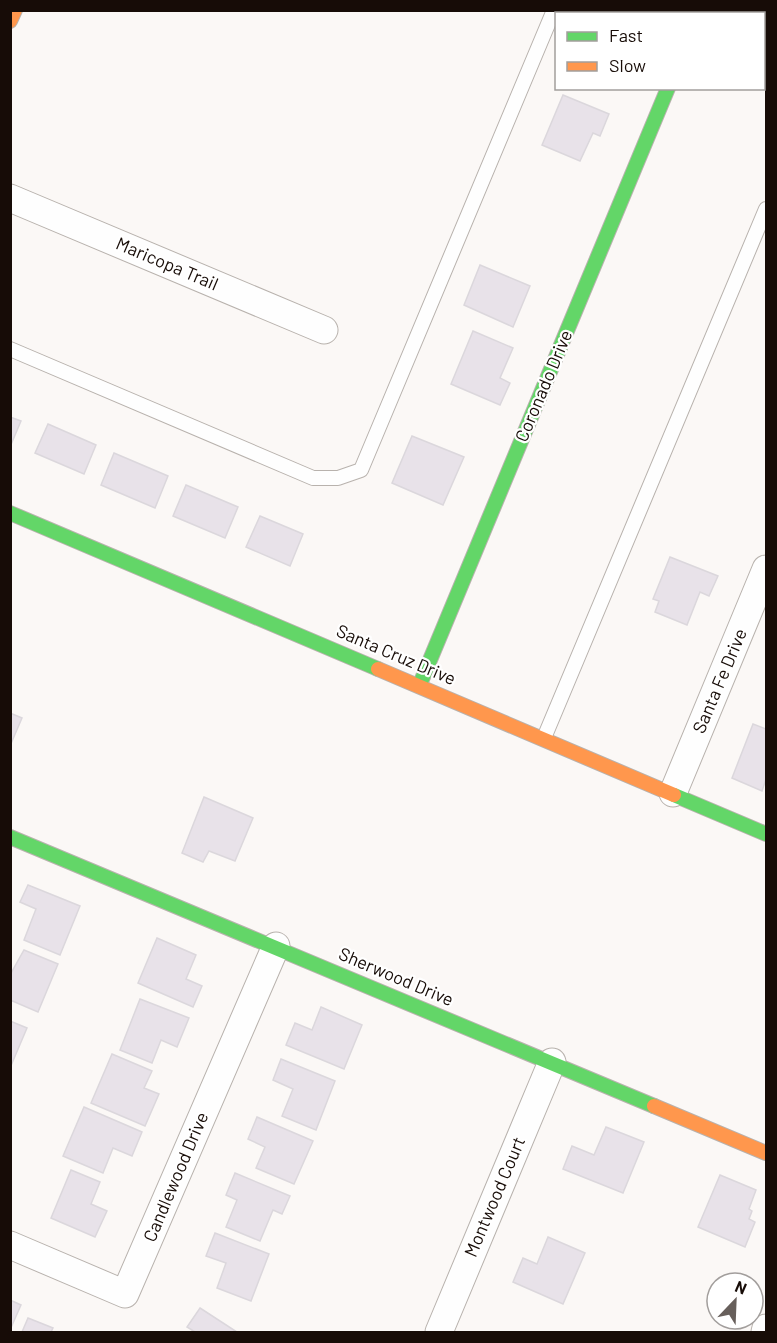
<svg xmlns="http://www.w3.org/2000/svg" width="777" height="1343" viewBox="0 0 777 1343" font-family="Barlow,sans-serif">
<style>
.building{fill:#e8e2e9;stroke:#dbd7dc;stroke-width:1.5}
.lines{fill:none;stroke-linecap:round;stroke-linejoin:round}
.lane-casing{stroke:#b8b2ad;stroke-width:16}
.street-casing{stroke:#b8b2ad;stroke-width:29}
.fast-casing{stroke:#b8b2ad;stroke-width:16}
.slow-casing{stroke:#b8b2ad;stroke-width:16}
.lane{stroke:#fefefe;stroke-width:14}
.street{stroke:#fefefe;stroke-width:27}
.fast{stroke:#63d668;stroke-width:14}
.slow{stroke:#ff974d;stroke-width:14}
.labels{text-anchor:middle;stroke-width:4.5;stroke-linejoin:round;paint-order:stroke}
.street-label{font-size:18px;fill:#170c07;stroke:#fff}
</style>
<rect width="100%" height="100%" fill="#fbf8f6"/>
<!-- building -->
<g class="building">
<polygon points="563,95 609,114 600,136 593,133 580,161 542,145"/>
<polygon points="480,265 530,286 513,327 464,305"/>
<polygon points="473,331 513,348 500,378 510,383 500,405 451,384"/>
<polygon points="10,417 21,421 10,447"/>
<polygon points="48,424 96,445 84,474 35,453"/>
<polygon points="412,436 464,457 443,505 392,483"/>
<polygon points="114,453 168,476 155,508 101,485"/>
<polygon points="186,485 238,507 225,538 173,516"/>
<polygon points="260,516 303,534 290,566 246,547"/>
<polygon points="670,557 718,576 709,596 700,592 687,625 655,612 659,601 653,599"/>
<polygon points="10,713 22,718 10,746"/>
<polygon points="753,724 766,729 766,779 762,791 732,778"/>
<polygon points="204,797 253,818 235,861 209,851 203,862 182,853"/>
<polygon points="28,885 80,906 60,955 24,940 36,909 20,902"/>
<polygon points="157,938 196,955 186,979 202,986 193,1007 138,983"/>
<polygon points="24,950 58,964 38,1012 10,1000 10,975"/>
<polygon points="140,999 189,1018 177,1047 161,1040 152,1063 120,1050"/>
<polygon points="321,1007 362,1025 344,1069 286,1045 295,1023 312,1030"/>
<polygon points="10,1021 27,1028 10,1068"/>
<polygon points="112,1054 152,1071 144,1088 159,1094 145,1126 91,1103"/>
<polygon points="281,1059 335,1081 316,1130 282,1116 293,1089 273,1080"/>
<polygon points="84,1107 142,1132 132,1156 113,1148 103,1173 63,1156"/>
<polygon points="257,1117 313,1141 294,1184 256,1168 265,1147 248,1139"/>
<polygon points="606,1127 644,1142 623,1193 563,1169 572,1146 594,1155"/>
<polygon points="71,1170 100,1182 91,1204 107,1211 95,1237 51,1218"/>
<polygon points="235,1173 290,1196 282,1214 273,1210 260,1241 226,1227 237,1200 226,1195"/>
<polygon points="720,1175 756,1190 749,1209 752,1211 749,1219 755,1222 745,1247 698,1227"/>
<polygon points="215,1233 269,1254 251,1301 217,1288 226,1263 206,1256"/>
<polygon points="548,1237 585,1253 563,1304 513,1282 523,1258 537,1264"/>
<polygon points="10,1300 21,1305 10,1330"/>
<polygon points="200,1308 237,1332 195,1332 187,1327"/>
<polygon points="28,1318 53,1328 51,1332 22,1332"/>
</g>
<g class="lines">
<defs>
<g id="lane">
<polyline points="10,349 313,478 338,478 361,470 554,10"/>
<polyline points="544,738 766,209"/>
</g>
<g id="street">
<polyline points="700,14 701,10"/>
<polyline points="10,198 324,330"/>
<polyline points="673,793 766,569"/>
<polyline points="10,1245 125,1294 276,946"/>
<polyline points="439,1332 552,1062"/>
<polyline points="765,1332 766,1328"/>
</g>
<g id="fast">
<polyline points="10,513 378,669"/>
<polyline points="420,684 668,88"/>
<polyline points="674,795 766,834"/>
<polyline points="10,837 654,1106"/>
</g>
<g id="slow">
<polyline points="10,21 15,10"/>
<polyline points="378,669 674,795"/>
<polyline points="654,1106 766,1153"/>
</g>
</defs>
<!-- lane casing -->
<use href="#lane" class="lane-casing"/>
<!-- street casing -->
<use href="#street" class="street-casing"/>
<!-- fast casing -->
<use href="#fast" class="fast-casing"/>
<!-- slow casing -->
<use href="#slow" class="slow-casing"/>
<!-- lane -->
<use href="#lane" class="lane"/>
<!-- street -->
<use href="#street" class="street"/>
<!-- fast -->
<use href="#fast" class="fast"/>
<!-- slow -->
<use href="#slow" class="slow"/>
</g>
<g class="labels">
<!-- street labels -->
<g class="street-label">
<text transform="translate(167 264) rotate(23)" y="6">Maricopa Trail</text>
<text transform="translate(544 386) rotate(-67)" y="6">Coronado Drive</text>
<text transform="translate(396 655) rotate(23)" y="6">Santa Cruz Drive</text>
<text transform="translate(720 681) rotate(-67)" y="6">Santa Fe Drive</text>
<text transform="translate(396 977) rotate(23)" y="6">Sherwood Drive</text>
<text transform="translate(176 1177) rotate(-67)" y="6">Candlewood Drive</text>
<text transform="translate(495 1197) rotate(-67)" y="6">Montwood Court</text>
</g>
</g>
<!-- border -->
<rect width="777" height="1343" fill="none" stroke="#170c07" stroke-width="24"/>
<!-- legend -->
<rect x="555" y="12" width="210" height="78" fill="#ffffff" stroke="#a29e9c" stroke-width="1.5"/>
<rect x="567" y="32" width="30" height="9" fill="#63d668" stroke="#a29e9c" stroke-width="1.5"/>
<text x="609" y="42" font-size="18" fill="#170c07">Fast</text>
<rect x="567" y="62" width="30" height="9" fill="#ff974d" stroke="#a29e9c" stroke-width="1.5"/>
<text x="609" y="72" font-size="18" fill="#170c07">Slow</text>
<!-- north arrow -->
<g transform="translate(735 1301) rotate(23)"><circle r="28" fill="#ffffff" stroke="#a29e9c" stroke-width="1.5"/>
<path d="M0-4.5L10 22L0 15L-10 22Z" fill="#675f5b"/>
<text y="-9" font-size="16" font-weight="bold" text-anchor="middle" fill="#170c07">N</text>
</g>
</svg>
